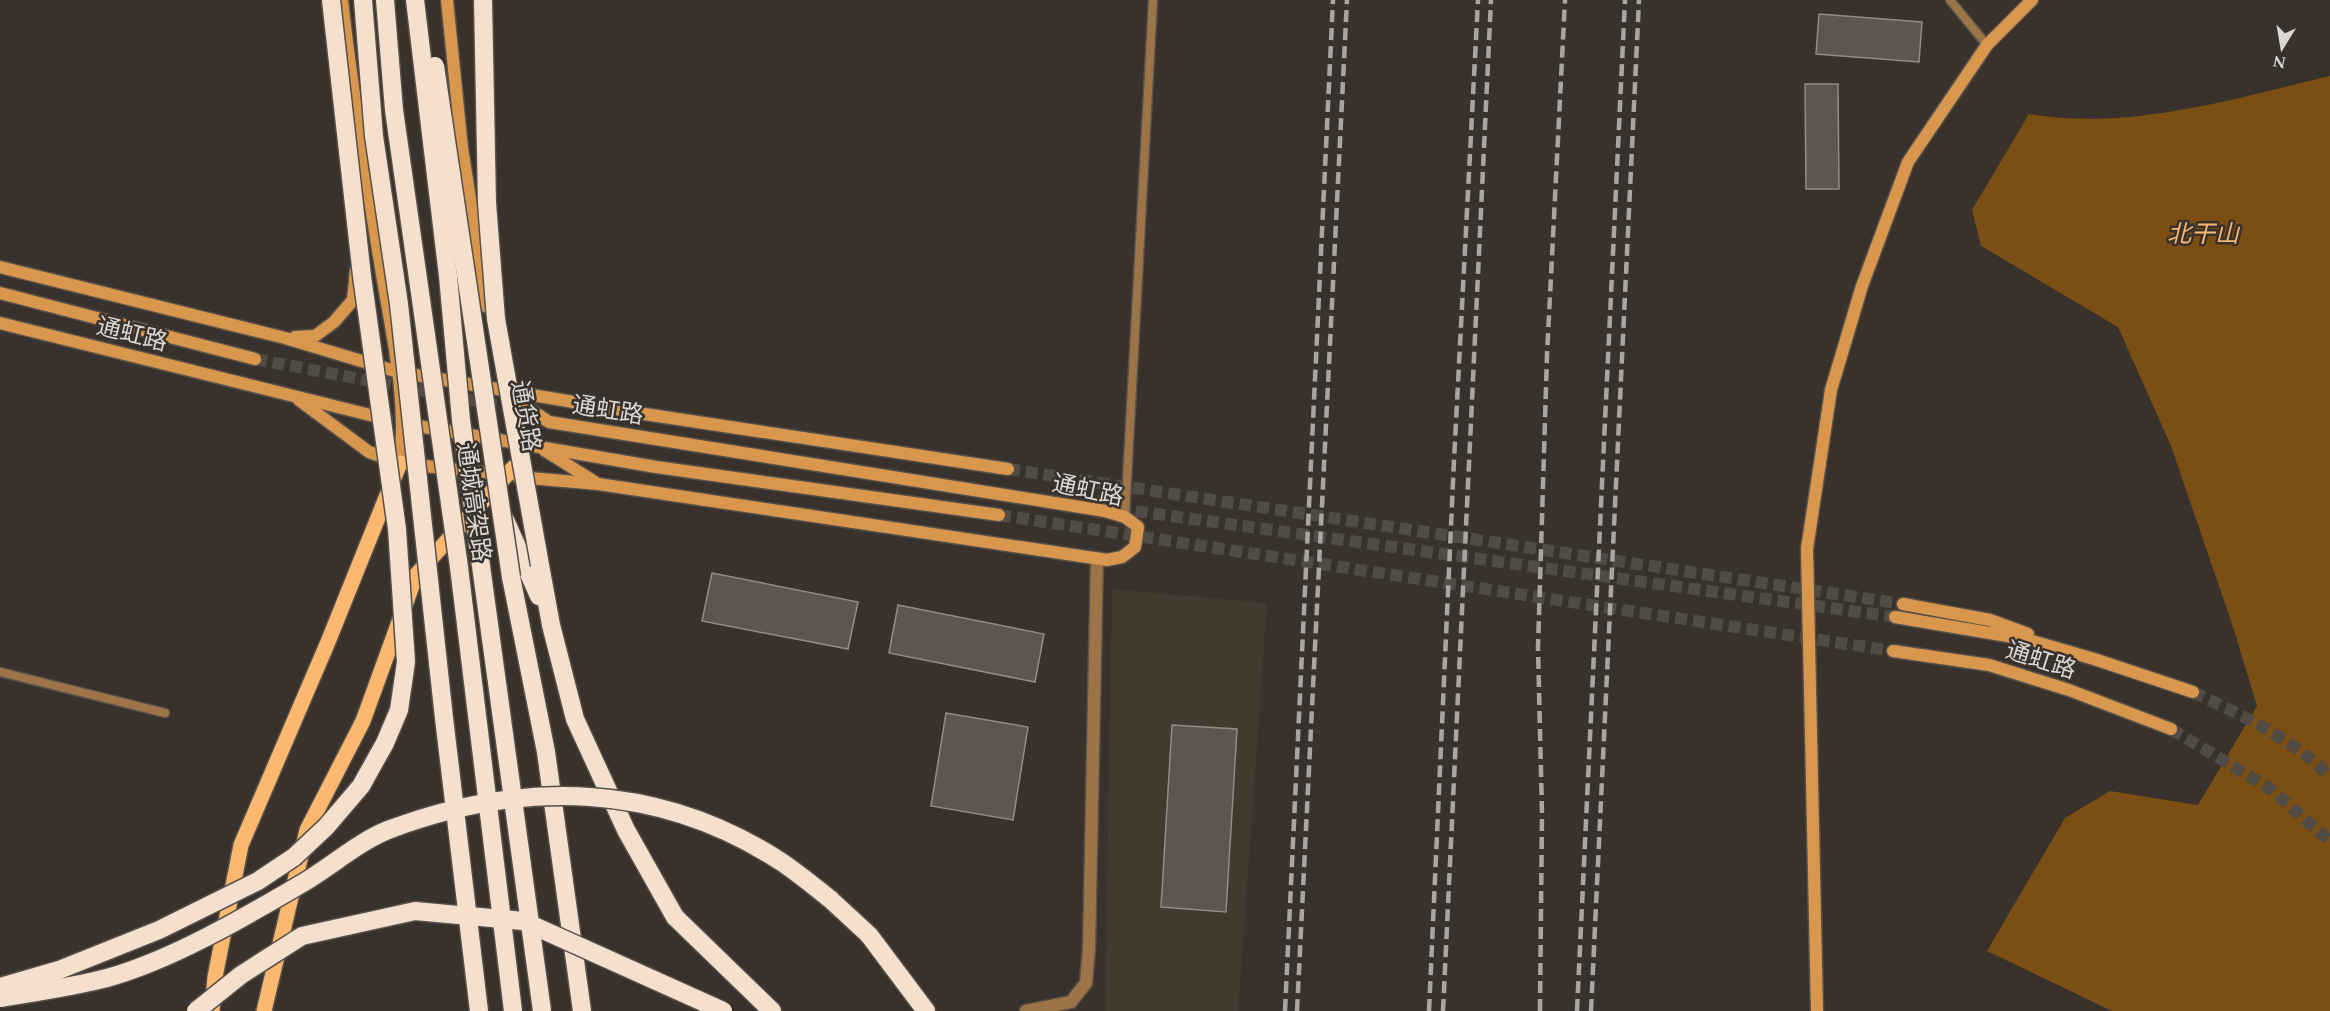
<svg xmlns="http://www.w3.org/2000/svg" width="2330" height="1011" viewBox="0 0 2330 1011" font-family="Spectral,'Noto Sans SC',serif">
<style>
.built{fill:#44392e}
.forest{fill:#7b4e13}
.building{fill:#5d564f;stroke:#938c85;stroke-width:1.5}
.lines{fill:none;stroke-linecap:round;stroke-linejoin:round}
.secondary-tunnel{stroke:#514b45;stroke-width:12;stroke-dasharray:12 6;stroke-linecap:butt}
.lane-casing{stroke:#56504a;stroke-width:11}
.street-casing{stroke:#56504a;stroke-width:15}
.secondary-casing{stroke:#56504a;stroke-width:15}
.primary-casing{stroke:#56504a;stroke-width:18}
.highway-casing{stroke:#56504a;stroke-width:21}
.lane{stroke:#9d7448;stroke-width:8}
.street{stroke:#9d7448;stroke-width:12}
.secondary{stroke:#d9974d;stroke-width:12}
.primary{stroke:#fbb86e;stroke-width:15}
.highway{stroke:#f4e0cc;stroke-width:18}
.rail{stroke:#aaa5a0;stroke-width:4.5;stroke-dasharray:12 6;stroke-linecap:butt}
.highway-bridge-casing{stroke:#56504a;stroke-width:21;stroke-linecap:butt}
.highway-bridge{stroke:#f4e0cc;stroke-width:18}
.labels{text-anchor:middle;stroke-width:5;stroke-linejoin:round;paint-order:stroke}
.park-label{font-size:24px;font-style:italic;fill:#f8b66f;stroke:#39322c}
.street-label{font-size:24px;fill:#dbd7d3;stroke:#39322c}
</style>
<rect width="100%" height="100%" fill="#39322c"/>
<!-- built -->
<polygon class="built" points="1112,589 1267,603 1238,1011 1105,1011"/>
<!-- forest -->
<path class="forest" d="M2330 76V1011H2112L1987 951 2065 818 2110 791 2198 805 2257 706 2234 630 2171 446 2118 327 1981 246 1972 210 2029 114C2129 131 2232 99 2330 76Z"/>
<!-- building -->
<g class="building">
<polygon points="1819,14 1922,22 1919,62 1816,54"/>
<polygon points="1805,84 1838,84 1839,189 1806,189"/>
<polygon points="712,573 858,602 848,649 702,621"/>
<polygon points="898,605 1044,634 1035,682 889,653"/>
<polygon points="946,713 1028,727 1013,820 931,806"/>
<polygon points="1172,725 1237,729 1226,912 1161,907"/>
</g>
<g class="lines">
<!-- secondary-tunnel -->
<g class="secondary-tunnel">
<polyline points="255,359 518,409"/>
<polyline points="1008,469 1903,604"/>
<polyline points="1100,506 1895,617"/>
<polyline points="999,515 1893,651"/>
<path d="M2193 692C2241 715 2292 738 2330 777"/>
<polyline points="2171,729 2269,788 2330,841"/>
</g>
<defs>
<g id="lane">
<polyline points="1950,0 1987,45"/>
<polyline points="1125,517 1153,0"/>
<polyline points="0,672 165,713"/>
</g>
<polyline id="street" points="1026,1011 1071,1002 1086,983 1089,949 1097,558"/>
<g id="secondary">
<path d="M342 0C352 90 366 178 381 268 391 331 408 398 400 463L501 475"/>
<polyline points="447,0 462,148 487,307"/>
<polyline points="0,267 285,338 398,372 638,413 1008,469"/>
<polyline points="0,293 255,359"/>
<polyline points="0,323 386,419"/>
<polyline points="295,337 315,336 334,322 353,300 356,270"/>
<polyline points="507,394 549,422 1105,511 1125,517 1138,527 1135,547 1122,557 1107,560 598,484 518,477"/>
<polyline points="299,400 369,452 392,460"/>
<polyline points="406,424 656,467 999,515"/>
<polyline points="544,450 595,482"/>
<polyline points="1903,604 1990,620 2028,634"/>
<polyline points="1895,617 2025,639 2094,659 2193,692"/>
<polyline points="1893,651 1989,665 2069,690 2171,729"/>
<polyline points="1817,1011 1807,549 1831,390 1862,286 1908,162 1987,45 2032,0"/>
</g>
<g id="primary">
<polyline points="212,1011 215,977 241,845 328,642 400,463"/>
<polyline points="264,1011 307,830 363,721 416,575 514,467"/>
</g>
<g id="highway">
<polyline points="505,520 539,596"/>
<polyline points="540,565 551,625 575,719 626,830 675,917 772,1011"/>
<polyline points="511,577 546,752 582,1011"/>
<polyline points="830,899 869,935 926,1011"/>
</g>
</defs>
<!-- lane casing -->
<use href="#lane" class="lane-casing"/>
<!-- street casing -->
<use href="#street" class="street-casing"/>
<!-- secondary casing -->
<use href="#secondary" class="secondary-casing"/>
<!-- primary casing -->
<use href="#primary" class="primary-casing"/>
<!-- highway casing -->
<use href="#highway" class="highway-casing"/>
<!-- lane -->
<use href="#lane" class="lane"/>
<!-- street -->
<use href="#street" class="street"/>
<!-- secondary -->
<use href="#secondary" class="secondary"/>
<!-- primary -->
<use href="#primary" class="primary"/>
<!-- highway -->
<use href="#highway" class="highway"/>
<!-- rail -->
<g class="rail">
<polyline points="1285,1011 1333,0"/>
<polyline points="1297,1011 1347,0"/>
<polyline points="1429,1011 1454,460 1478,0"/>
<polyline points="1443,1011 1491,0"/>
<polyline points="1540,1011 1542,813 1538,648 1547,355 1565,0"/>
<polyline points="1577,1011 1625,0"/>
<polyline points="1591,1011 1639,0"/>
</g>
<defs>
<g id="highway-bridge">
<polyline points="363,0 374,136 399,304 444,718 479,1011"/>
<polyline points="385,0 394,110 459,567 513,1011"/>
<polyline points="415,0 448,276 461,420 542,1011"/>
<polyline points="483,0 487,203 496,319 540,565"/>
<polyline points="435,66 511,577"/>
<polyline points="0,987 59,970 159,930 258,881 294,857 326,827 361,786 385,743 399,710 406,662 397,529 362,276 331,0"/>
<path d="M0 998C36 992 72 987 107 978 172 960 245 917 303 883 330 867 360 841 388 830 523 779 660 782 783 863 799 874 815 887 830 899"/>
<polyline points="196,1011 241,975 302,936 415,911 523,921 723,1011"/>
</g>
</defs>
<!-- highway-bridge casing -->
<use href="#highway-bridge" class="highway-bridge-casing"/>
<!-- highway-bridge -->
<use href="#highway-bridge" class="highway-bridge"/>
</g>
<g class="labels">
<!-- park labels -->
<g class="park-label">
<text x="2203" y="242">北干山</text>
</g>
<!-- street labels -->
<g class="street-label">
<text transform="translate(132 334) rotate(14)" y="8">通虹路</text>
<text transform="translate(608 410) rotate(9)" y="8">通虹路</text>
<text transform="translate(526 416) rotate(80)" y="8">通货路</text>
<text transform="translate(1088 490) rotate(12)" y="8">通虹路</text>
<text transform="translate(474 502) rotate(82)" y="8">通城高架路</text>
<text transform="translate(2041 660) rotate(18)" y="8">通虹路</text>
</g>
</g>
<!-- north arrow -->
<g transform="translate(2282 48) rotate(191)" stroke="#39322c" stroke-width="4.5" paint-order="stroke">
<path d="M0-4.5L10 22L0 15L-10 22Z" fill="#dbd7d3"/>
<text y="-9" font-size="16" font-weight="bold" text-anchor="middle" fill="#dbd7d3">N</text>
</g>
</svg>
